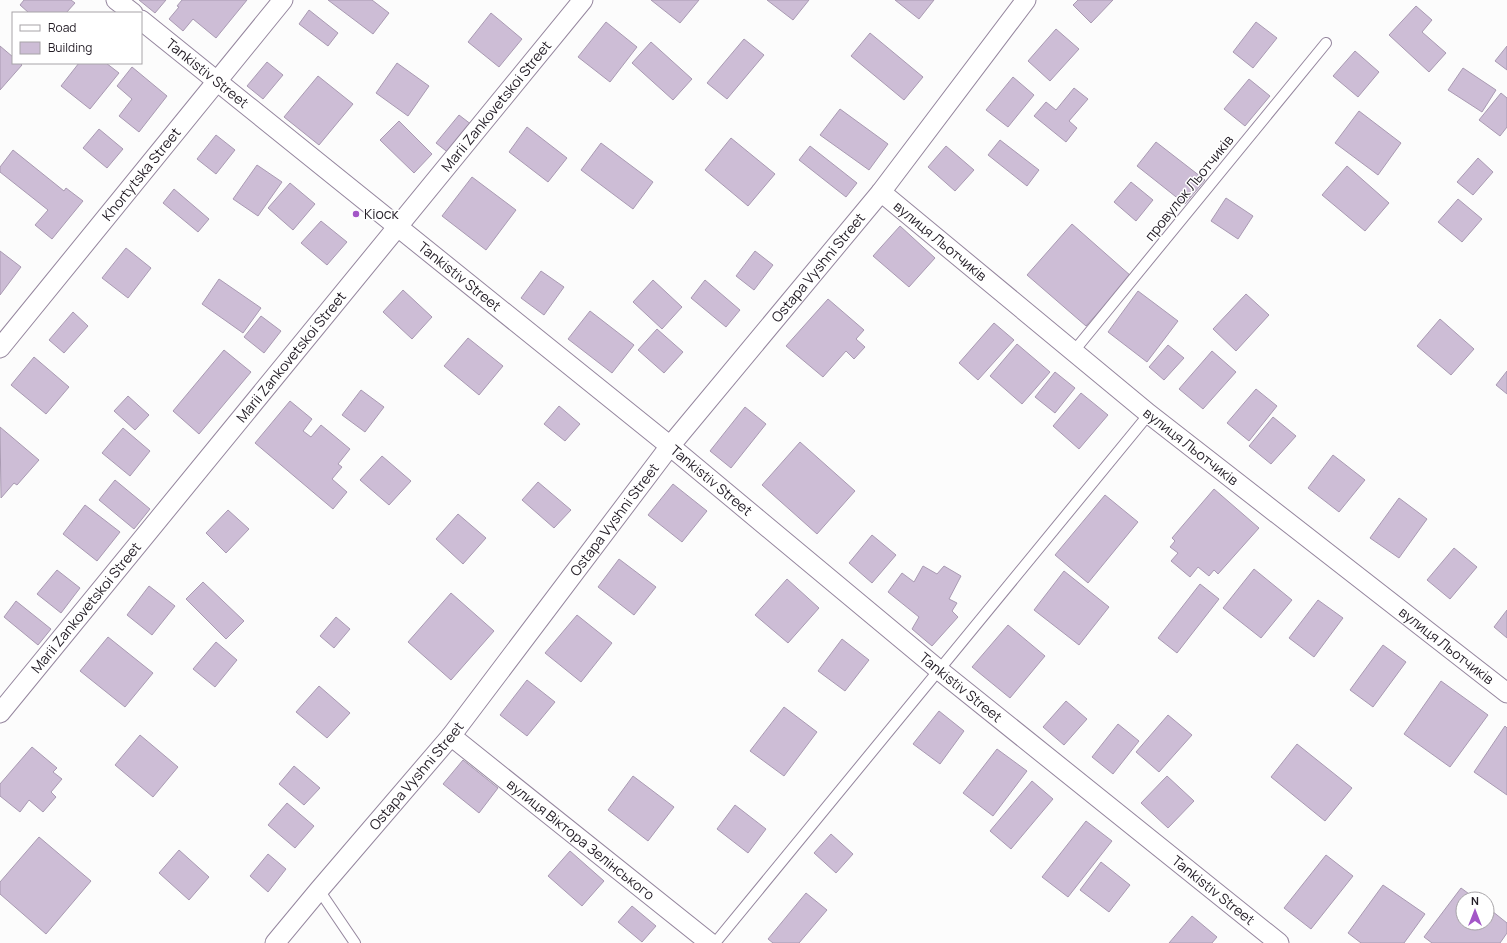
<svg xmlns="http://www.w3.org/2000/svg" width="1507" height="943" viewBox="0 0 1507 943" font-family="Manrope,sans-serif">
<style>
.building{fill:#cdbdd6;stroke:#a99ab2}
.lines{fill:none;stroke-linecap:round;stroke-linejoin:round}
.lane-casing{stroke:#95869e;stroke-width:12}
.street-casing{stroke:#95869e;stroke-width:21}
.lane{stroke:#fff;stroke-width:10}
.street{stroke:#fff;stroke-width:19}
.poi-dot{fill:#a356c7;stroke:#fff;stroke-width:1.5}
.labels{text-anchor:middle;stroke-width:3;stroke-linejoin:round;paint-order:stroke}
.street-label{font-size:14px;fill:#221c25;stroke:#fff}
.poi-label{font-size:14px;fill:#221c25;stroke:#fff;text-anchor:start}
</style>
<rect width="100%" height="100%" fill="#fcfcfc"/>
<!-- building -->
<g class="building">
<polygon points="24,0 71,0 75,3 66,13 29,13 20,5"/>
<polygon points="139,0 166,0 155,13"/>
<polygon points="182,0 247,0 216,38 193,19 183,31 169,19 179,7 177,6"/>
<polygon points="328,0 372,0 389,13 373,34"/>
<polygon points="651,0 699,0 680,23"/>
<polygon points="767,0 809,0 793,20"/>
<polygon points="895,0 934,0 919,19"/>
<polygon points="1078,0 1113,0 1091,23 1073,5"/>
<polygon points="1416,6 1432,20 1422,32 1446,53 1429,72 1389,35"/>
<polygon points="309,10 338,33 328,46 299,24"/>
<polygon points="491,13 522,39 499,67 468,42"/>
<polygon points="606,22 637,47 610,82 578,57"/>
<polygon points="1256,22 1277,38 1253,68 1233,52"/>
<polygon points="1056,29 1079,49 1050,81 1028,61"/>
<polygon points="870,33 923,77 904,100 851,56"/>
<polygon points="744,39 764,55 727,99 707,83"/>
<polygon points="651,42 692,79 673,100 632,63"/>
<polygon points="0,46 13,57 13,63 20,63 22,65 0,90"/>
<polygon points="1507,46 1507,70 1495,61"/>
<polygon points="1355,51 1379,72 1358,97 1333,76"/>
<polygon points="267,62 283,75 263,99 247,86"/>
<polygon points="79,63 106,63 119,73 90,109 61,86"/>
<polygon points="397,63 429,86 408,116 376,93"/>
<polygon points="132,67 167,96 139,132 119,116 132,99 117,86"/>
<polygon points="1463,68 1496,90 1482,112 1448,90"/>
<polygon points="318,76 353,104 319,145 284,117"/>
<polygon points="1013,77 1034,95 1008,127 986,110"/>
<polygon points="1249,79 1270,96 1245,126 1224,109"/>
<polygon points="1074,88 1088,99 1069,121 1077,128 1066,142 1034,116 1046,102 1056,110"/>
<polygon points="1501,93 1507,98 1507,127 1500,136 1479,120"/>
<polygon points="840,109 888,144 869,170 820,135"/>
<polygon points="1359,111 1401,143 1378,175 1335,143"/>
<polygon points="459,115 472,125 450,154 436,143"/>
<polygon points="399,121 432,154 414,173 380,140"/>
<polygon points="527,127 567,158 548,182 509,152"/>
<polygon points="99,129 123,149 107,168 83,148"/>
<polygon points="216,135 235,150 216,174 197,159"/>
<polygon points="731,138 775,174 748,206 705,170"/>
<polygon points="1000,140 1039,170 1027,186 988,155"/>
<polygon points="1156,142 1205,180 1185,204 1137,166"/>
<polygon points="601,143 653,182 633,209 581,170"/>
<polygon points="810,146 857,183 846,197 799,160"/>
<polygon points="946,146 974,170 955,191 928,167"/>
<polygon points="13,150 64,191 66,188 83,201 52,239 35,225 48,210 0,172 0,167"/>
<polygon points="1478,158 1493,172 1473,195 1457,182"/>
<polygon points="257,165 282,182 258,216 233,199"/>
<polygon points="1347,166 1389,203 1365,231 1322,195"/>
<polygon points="472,177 516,210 486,250 442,216"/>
<polygon points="1131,182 1153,200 1136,221 1114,202"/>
<polygon points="290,183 315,204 293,230 268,208"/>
<polygon points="174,189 209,219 198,232 163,203"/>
<polygon points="1226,198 1253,216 1238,239 1211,221"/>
<polygon points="1458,199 1482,219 1462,242 1438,222"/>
<polygon points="321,221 347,242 327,265 301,243"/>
<polygon points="1072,224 1131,276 1086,326 1027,275"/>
<polygon points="900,226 935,258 909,287 873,256"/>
<polygon points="126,248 151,268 128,298 102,278"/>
<polygon points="0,251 21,267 0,295"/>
<polygon points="755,251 773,265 754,290 736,276"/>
<polygon points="541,271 564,287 544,315 521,298"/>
<polygon points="219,279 261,308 243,333 202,304"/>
<polygon points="653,280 682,307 662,329 633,302"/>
<polygon points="705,280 740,310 726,327 691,298"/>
<polygon points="403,290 432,317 412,339 383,312"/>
<polygon points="1138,291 1178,321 1147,362 1108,332"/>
<polygon points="1246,294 1269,315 1236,351 1213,329"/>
<polygon points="828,299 864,330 856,339 865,347 854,359 846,351 823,377 786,346"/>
<polygon points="590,311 634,345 612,373 568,339"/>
<polygon points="73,312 88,326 64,353 49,340"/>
<polygon points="261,316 281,331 264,353 244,337"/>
<polygon points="1440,319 1474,349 1451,375 1417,346"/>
<polygon points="994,323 1014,340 978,380 959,363"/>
<polygon points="657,329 683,352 664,373 638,350"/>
<polygon points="468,338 503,366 479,395 444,366"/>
<polygon points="1017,344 1050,372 1022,404 990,376"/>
<polygon points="1168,345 1184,358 1164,380 1149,367"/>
<polygon points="224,350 251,372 199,434 173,411"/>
<polygon points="1212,351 1236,372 1203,409 1179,389"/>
<polygon points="34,357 69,387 46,414 11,385"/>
<polygon points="1507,371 1507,394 1496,385"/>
<polygon points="1055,372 1075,388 1055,413 1035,397"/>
<polygon points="1256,389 1277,406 1249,441 1227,423"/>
<polygon points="361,390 384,407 365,432 342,415"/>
<polygon points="1081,393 1108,415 1079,449 1053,426"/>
<polygon points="128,396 149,415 135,430 114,411"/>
<polygon points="290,401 312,419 303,431 311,437 321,425 350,449 338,464 342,467 332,479 347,492 333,509 255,443"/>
<polygon points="559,406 580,424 565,441 544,424"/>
<polygon points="745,407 766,424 731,468 710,451"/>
<polygon points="1273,417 1296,436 1271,464 1249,446"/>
<polygon points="0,427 39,460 17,485 14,483 1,498"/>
<polygon points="123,428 150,451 130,476 102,453"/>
<polygon points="800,442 855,491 817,534 762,485"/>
<polygon points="1333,455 1365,480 1339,512 1308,488"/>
<polygon points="382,456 411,481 389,505 360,480"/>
<polygon points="115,480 150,509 134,529 99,500"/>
<polygon points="538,482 571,510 554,528 522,500"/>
<polygon points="673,484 707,511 682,542 648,515"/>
<polygon points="1214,489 1259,528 1218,574 1214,570 1209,576 1198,567 1190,577 1171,561 1178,553 1170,547 1175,541 1172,538"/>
<polygon points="1105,495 1138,522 1088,583 1055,555"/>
<polygon points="1399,498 1427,519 1399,558 1370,538"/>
<polygon points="85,505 120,532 97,561 63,534"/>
<polygon points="228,510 249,529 226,553 206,533"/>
<polygon points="458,514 486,538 463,564 436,539"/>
<polygon points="872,535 896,555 872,583 849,563"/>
<polygon points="1454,548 1477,567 1450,599 1427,580"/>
<polygon points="619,559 656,587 634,615 598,587"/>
<polygon points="923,566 937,574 944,566 961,576 949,599 957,603 952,611 958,617 932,646 912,629 919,617 888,592 902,573 914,582"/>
<polygon points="1254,569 1292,600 1261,638 1223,608"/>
<polygon points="57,570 80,588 61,613 37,594"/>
<polygon points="1064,571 1109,607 1079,645 1034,610"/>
<polygon points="787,579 819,608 788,643 755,615"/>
<polygon points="203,582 244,621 226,639 186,599"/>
<polygon points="1200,584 1219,599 1177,653 1158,638"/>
<polygon points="149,586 175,606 152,635 127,615"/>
<polygon points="451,593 494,631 451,680 408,642"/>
<polygon points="1318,600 1343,618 1314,657 1289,638"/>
<polygon points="16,601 51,629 38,645 4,617"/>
<polygon points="1507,610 1507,638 1494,627"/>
<polygon points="577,615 612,643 581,682 545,653"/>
<polygon points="336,617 350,629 334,648 320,636"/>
<polygon points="1008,625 1045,656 1010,698 972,667"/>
<polygon points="108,637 153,673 125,707 80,671"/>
<polygon points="842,639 869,660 845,691 818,671"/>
<polygon points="216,642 237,660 215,687 193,669"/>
<polygon points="1383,645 1406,662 1373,707 1350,690"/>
<polygon points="527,680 555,702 527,736 500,715"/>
<polygon points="1441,681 1488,715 1450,767 1404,734"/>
<polygon points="319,686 350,713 327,738 296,712"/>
<polygon points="1066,701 1087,719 1064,745 1043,727"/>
<polygon points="784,707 817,732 784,776 750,751"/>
<polygon points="939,711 964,731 940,764 913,744"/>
<polygon points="1168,715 1192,735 1159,772 1136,752"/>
<polygon points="1118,724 1139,741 1113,774 1092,757"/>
<polygon points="1505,726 1507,728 1507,795 1474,772"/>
<polygon points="140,735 178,767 153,797 115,765"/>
<polygon points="1297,744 1352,788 1325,821 1271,777"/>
<polygon points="32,747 57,768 53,772 62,779 51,792 56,797 43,812 29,800 20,812 0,796 0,784"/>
<polygon points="997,749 1027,771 993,816 963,793"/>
<polygon points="463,760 498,788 479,813 443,784"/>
<polygon points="294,766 320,788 304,805 279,784"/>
<polygon points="633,776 674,807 648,841 608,810"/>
<polygon points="1167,776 1194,801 1168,828 1141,803"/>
<polygon points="1032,781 1053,799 1011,849 990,831"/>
<polygon points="287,803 314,826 295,848 268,825"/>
<polygon points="735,805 766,829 748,853 717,829"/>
<polygon points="1086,821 1112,841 1068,897 1042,877"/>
<polygon points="831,834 853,854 836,873 814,853"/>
<polygon points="39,837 91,881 46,934 0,894 0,882"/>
<polygon points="179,850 209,877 189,900 159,873"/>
<polygon points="570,851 604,881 582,906 548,876"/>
<polygon points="268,854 286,869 268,892 250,876"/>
<polygon points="1326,855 1353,876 1311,929 1284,908"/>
<polygon points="1101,862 1130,885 1109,912 1080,890"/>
<polygon points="1383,885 1425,914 1404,943 1361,943 1348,933"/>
<polygon points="1461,888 1476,899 1463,899 1463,923 1487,923 1487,907 1507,923 1507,933 1500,943 1432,943 1424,937"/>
<polygon points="806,893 827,910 799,943 773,943 768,939"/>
<polygon points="632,906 656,926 642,942 618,922"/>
<polygon points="1192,916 1217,937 1212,943 1169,943"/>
</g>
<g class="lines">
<defs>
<g id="lane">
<polyline points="1074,351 1326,43"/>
<polyline points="319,890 355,943"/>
<polyline points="715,943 1149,414"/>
</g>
<g id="street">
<polyline points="116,0 133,13"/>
<path id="s1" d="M141 20 670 446 939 670 1279 943"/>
<path id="s2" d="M881 192 1149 414 1507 693"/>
<path id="s3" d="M0 348 283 0"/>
<path id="s4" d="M0 713 583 0"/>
<path id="s5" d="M451 736 710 943"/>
<path id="s6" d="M275 943 319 890 451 736 670 446 881 192 1026 0"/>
</g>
</defs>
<!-- lane casing -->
<use href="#lane" class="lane-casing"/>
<!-- street casing -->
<use href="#street" class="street-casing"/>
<!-- lane -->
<use href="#lane" class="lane"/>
<!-- street -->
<use href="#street" class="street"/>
</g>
<!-- markers -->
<circle class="poi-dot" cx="356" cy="214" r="4"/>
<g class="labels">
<!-- street labels -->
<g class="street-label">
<text dy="5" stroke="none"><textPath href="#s1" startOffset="85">Tankistiv Street</textPath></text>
<text dy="5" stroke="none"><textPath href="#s4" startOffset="784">Marii Zankovetskoi Street</textPath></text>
<text dy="5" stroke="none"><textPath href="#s3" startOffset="224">Khortytska Street</textPath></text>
<text transform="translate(1189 188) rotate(-51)" y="5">провулок Льотчиків</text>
<text dy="5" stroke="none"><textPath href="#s2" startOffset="77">вулиця Льотчиків</textPath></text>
<text dy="5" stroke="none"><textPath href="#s6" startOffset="867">Ostapa Vyshni Street</textPath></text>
<text dy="5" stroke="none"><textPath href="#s1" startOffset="409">Tankistiv Street</textPath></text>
<text dy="5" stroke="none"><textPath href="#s4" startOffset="460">Marii Zankovetskoi Street</textPath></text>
<text dy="5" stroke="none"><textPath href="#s2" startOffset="401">вулиця Льотчиків</textPath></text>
<text dy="5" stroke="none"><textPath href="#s1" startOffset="733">Tankistiv Street</textPath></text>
<text dy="5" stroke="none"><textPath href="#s6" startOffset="543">Ostapa Vyshni Street</textPath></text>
<text dy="5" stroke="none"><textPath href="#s4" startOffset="136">Marii Zankovetskoi Street</textPath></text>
<text dy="5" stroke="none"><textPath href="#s2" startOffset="725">вулиця Льотчиків</textPath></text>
<text dy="5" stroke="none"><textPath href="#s1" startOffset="1057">Tankistiv Street</textPath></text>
<text dy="5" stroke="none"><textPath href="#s6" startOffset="219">Ostapa Vyshni Street</textPath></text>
<text dy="5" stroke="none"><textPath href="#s5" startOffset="166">вулиця Віктора Зелінського</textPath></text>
<text dy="5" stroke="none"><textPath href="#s1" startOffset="1381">Tankistiv Street</textPath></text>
</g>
<!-- poi labels -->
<g class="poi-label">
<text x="364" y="219">Кіоск</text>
</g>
</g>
<!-- legend -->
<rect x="12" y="12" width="130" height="52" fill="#ffffff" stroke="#a7a4a8"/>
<rect x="20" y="25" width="20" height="6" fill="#ffffff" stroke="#a7a4a8"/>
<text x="48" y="32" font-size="12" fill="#221c25">Road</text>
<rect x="20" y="42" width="20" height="12" fill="#cdbdd6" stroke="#a7a4a8"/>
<text x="48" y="52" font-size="12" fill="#221c25">Building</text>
<!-- north arrow -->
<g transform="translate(1475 911)"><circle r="19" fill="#ffffff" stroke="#a7a4a8"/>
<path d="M0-3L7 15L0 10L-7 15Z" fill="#a356c7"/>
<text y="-6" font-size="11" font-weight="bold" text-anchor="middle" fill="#221c25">N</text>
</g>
</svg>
